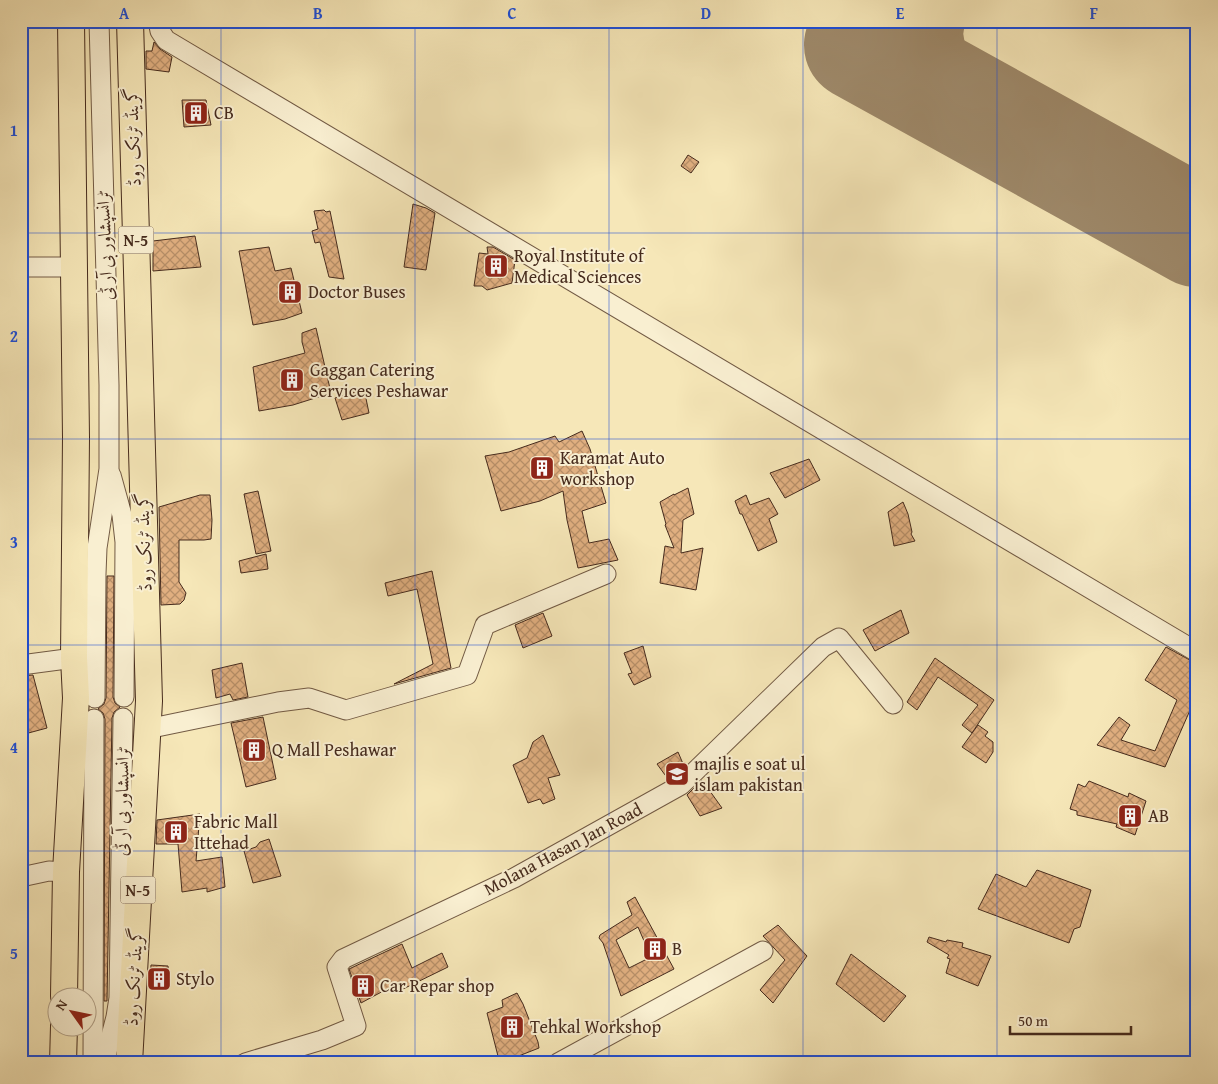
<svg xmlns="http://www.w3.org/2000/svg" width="1218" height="1084" viewBox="0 0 1218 1084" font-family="'Gentium Book Plus',Amiri,serif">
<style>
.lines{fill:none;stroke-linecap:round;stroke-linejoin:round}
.taxiway{stroke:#9e896a;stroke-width:44}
.runway{stroke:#9e896a;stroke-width:110}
.building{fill:url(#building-cross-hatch);stroke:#462b1d;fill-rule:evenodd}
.minor-casing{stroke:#725a44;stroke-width:21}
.highway-casing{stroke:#462b1d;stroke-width:28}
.minor{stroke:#f9efd1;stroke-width:19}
.highway{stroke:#f6e7b8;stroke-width:26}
.grid{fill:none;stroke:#1d4ed8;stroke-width:1;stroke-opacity:0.55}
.labels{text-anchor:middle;stroke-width:4;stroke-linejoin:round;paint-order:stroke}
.shield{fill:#f9efd1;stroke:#7c6653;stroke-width:1}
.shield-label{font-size:16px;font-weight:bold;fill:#462b1d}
.poi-label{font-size:18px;fill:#462b1d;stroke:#f9efd1;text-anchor:start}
.street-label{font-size:18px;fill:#462b1d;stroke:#f9efd1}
.neatline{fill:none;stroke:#1d4ed8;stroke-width:2}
.grid-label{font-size:16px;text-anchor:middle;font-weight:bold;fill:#1d4ed8}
</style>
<defs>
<pattern id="building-cross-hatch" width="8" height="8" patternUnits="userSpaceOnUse" patternTransform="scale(1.25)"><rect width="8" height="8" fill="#e0af80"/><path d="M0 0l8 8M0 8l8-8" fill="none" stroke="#b78f68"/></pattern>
</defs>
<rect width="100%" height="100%" fill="#f6e7b8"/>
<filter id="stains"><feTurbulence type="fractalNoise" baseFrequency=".004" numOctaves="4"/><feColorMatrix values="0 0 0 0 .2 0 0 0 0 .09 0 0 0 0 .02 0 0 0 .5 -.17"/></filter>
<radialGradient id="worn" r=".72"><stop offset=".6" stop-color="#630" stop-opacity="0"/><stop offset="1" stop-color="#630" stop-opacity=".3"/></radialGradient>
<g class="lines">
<!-- taxiway -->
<polyline class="taxiway" points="943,21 941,34 949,82 963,102"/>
<!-- runway -->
<polyline class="runway" points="859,45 1197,232"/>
</g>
<!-- building -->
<g class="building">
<polygon points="154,42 160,49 172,57 169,72 146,69 146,51 152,51"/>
<polygon points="182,100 206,100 211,125 184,127"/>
<polygon points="688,155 699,162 691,173 681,166"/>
<polygon points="413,204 426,208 435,213 426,270 404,267"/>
<polygon points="324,210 326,212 330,211 344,279 329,277 320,242 315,243 312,231 318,229 314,211"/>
<polygon points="195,236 201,267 153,271 153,241"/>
<polygon points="269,247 275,271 291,268 302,313 285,319 253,325 239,251"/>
<polygon points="487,247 493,247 515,260 512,283 487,290 482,286 474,286 479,253 488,254"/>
<polygon points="316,328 331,393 293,405 259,411 253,367 305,353 302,342 302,333"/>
<polygon points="364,389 369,413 342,420 335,398"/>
<polygon points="582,431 590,449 606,503 582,511 589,543 609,539 618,560 578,568 567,520 563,491 540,501 501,511 485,456 509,452 555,436 559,442"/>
<polygon points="809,459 820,480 785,498 770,473"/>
<polygon points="688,488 694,514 683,520 681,553 703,548 696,590 660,583 665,546 674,548 665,525 666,524 660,502 674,494 674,495"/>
<polygon points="258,491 271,551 256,554 244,494"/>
<polygon points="200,495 210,495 212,520 211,539 204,540 179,540 179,582 186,593 184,600 180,604 161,605 159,507"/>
<polygon points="746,495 750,505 769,498 778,514 769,519 777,542 758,551 742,514 740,514 735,501"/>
<polygon points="903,502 908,514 912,532 911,534 915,541 894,546 888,512"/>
<polygon points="266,554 268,569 241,573 239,561"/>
<polygon points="432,571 451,668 394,684 433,664 417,589 388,596 385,583"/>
<polygon points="107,576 114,576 113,697 115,703 120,707 114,712 112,718 107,1001 104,1001 105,719 103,713 98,709 104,704 106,698"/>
<polygon points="901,610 909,633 875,651 863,630"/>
<polygon points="543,613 552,636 523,648 515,625"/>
<polygon points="643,646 651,677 634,685 628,674 632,673 624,653"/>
<polygon points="1166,647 1197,664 1197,711 1191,708 1165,767 1097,745 1119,717 1130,725 1121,740 1155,751 1177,700 1145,680"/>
<polygon points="935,658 994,700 972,733 962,725 978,705 938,677 917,710 907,702"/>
<polygon points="242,663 248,697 233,700 230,694 216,698 212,670"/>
<polygon points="33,675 47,728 21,735 21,676"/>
<polygon points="263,717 276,779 246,787 231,723"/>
<polygon points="978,725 988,732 985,736 993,742 993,752 986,763 962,747"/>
<polygon points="543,735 560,775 548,778 555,799 543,804 540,799 528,803 513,765 527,758 533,742"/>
<polygon points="678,752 684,766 675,775 668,779 657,764"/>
<polygon points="702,780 722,808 700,816 687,795"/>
<polygon points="1089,781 1128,797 1129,793 1146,801 1135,835 1116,827 1117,824 1077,815 1077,811 1070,809 1078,784 1085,787"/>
<polygon points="200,814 196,861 222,857 225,887 207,892 207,888 182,892 178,844 156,844 157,820"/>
<polygon points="269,839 281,876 253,883 244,851 256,847 260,842"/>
<polygon points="1037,870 1091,890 1080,927 1074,929 1069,943 978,909 996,874 1026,887"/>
<path d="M635 897 674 969 621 996 603 943 599 938 600 935 632 915 627 902ZM638 927 651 957 629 968 616 940Z"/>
<polygon points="778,925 807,956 773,1003 760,990 785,960 763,936"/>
<polygon points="929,937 946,942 947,940 963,943 962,947 991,956 978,986 946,973 950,959 947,958 949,955 927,942"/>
<polygon points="402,944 412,968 442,953 448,967 403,989 400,982 361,1003 349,969"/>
<polygon points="851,954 906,996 884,1022 836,984"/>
<polygon points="151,965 168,966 169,982 163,984 150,984"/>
<polygon points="517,993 523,1004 538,1042 539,1048 511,1059 499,1060 487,1013 503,1007 502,1000"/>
</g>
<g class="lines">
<defs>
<g id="minor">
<polyline points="158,21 160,31 166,40 1197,652"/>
<polyline points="21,267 74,267"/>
<polyline points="111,475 122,515 125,542 124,697"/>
<polyline points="21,665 74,658"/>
<polyline points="95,698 96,574 97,548 109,469 109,385 99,21"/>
<polyline points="147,729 278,702 309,698 346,710 467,675 485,625 606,574"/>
<polyline points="21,877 49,871 66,872"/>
<polyline points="93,1063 94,719"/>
<polyline points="104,1063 116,1017 119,998 123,718"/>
<polyline points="245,1063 322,1040 356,1026 337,967 343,959 514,878 681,785 823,647 839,638 893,704"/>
<polyline points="558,1063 763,951"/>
</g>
<g id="highway">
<polyline points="64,996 66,872 76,698 74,658 76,437 71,21"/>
<polyline points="63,1063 64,1026"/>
<polyline points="129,1063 149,701 130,21"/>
</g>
</defs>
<!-- minor casing -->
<use href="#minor" class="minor-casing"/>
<!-- highway casing -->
<use href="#highway" class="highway-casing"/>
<!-- minor -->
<use href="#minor" class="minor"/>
<!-- highway -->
<use href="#highway" class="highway"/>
</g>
<!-- grid -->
<path class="grid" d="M221 21V1063M415 21V1063M609 21V1063M803 21V1063M997 21V1063M21 233H1197M21 439H1197M21 645H1197M21 851H1197"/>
<!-- icons -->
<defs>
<symbol id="building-square" viewBox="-11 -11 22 22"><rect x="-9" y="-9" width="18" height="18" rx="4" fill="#8f2418" stroke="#f9efd1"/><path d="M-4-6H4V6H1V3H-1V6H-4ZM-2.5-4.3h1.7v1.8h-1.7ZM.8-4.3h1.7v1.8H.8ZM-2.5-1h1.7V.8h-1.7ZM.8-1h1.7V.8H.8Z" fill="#fff"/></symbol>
<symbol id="school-square" viewBox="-11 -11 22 22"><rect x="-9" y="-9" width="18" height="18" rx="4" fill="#8f2418" stroke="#f9efd1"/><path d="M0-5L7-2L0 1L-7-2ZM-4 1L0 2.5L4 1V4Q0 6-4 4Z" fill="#fff"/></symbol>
</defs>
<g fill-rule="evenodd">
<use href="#building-square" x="182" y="99" width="28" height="28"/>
<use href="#building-square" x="482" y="252" width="28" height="28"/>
<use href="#building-square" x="276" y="278" width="28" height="28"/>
<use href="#building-square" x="278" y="366" width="28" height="28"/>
<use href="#building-square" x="528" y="454" width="28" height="28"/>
<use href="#building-square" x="240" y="736" width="28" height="28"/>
<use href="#school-square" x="663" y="760" width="28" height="28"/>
<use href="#building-square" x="1116" y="802" width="28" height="28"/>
<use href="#building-square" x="162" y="818" width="28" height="28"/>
<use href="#building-square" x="641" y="935" width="28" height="28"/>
<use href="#building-square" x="145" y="965" width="28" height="28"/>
<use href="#building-square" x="349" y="972" width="28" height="28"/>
<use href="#building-square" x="498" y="1013" width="28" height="28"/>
</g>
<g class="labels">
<!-- shield labels -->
<g class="shield">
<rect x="118.5" y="226.5" width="35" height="27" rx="4"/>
<rect x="120.5" y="876.5" width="35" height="27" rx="4"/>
</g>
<g class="shield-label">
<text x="136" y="246">N-5</text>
<text x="138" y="896">N-5</text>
</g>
<!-- poi labels -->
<g class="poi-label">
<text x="214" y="119">CB</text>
<text x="514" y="262">Royal Institute of<tspan x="514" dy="21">Medical Sciences</tspan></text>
<text x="308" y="298">Doctor Buses</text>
<text x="310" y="376">Gaggan Catering<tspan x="310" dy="21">Services Peshawar</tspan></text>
<text x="560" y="464">Karamat Auto<tspan x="560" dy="21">workshop</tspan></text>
<text x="272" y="756">Q Mall Peshawar</text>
<text x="694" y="770">majlis e soat ul<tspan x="694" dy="21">islam pakistan</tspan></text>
<text x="1148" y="822">AB</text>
<text x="194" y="828">Fabric Mall<tspan x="194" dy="21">Ittehad</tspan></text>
<text x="672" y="955">B</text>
<text x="176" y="985">Stylo</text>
<text x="380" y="992">Car Repar shop</text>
<text x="530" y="1033">Tehkal Workshop</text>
</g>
<!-- street labels -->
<g class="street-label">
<text transform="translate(133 137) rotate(-92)" y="6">گرینڈ ٹرنک روڈ</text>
<text transform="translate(105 245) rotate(-92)" y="6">ٹرانسپشاور بی آر ٹی</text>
<text transform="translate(144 542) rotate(-92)" y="6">گرینڈ ٹرنک روڈ</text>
<text transform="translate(122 801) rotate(-89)" y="6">ٹرانسپشاور بی آر ٹی</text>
<text transform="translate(563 849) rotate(-28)" y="6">Molana Hasan Jan Road</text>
<text transform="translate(134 977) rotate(-87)" y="6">گرینڈ ٹرنک روڈ</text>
</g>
</g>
<!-- margin -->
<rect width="1218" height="1084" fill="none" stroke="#f6e7b8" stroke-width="55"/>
<!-- north arrow -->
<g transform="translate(72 1012) rotate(303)"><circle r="24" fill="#f9efd1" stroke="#b1a189"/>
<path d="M0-4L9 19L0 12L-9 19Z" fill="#8f2418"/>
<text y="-8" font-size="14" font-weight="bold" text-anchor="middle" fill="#462b1d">N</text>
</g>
<!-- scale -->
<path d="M1010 1026v8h121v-8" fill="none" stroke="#462b1d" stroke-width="2.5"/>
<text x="1018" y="1026" font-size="15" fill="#462b1d" stroke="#f9efd1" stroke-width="4" paint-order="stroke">50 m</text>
<rect x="28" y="28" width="1162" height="1028" class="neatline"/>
<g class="grid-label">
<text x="124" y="19">A</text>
<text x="318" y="19">B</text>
<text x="512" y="19">C</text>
<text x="706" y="19">D</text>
<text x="900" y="19">E</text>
<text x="1094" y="19">F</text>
<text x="14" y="136">1</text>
<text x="14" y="342">2</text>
<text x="14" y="548">3</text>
<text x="14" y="753">4</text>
<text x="14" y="959">5</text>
</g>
<rect width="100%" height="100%" filter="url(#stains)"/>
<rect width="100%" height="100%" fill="url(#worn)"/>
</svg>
